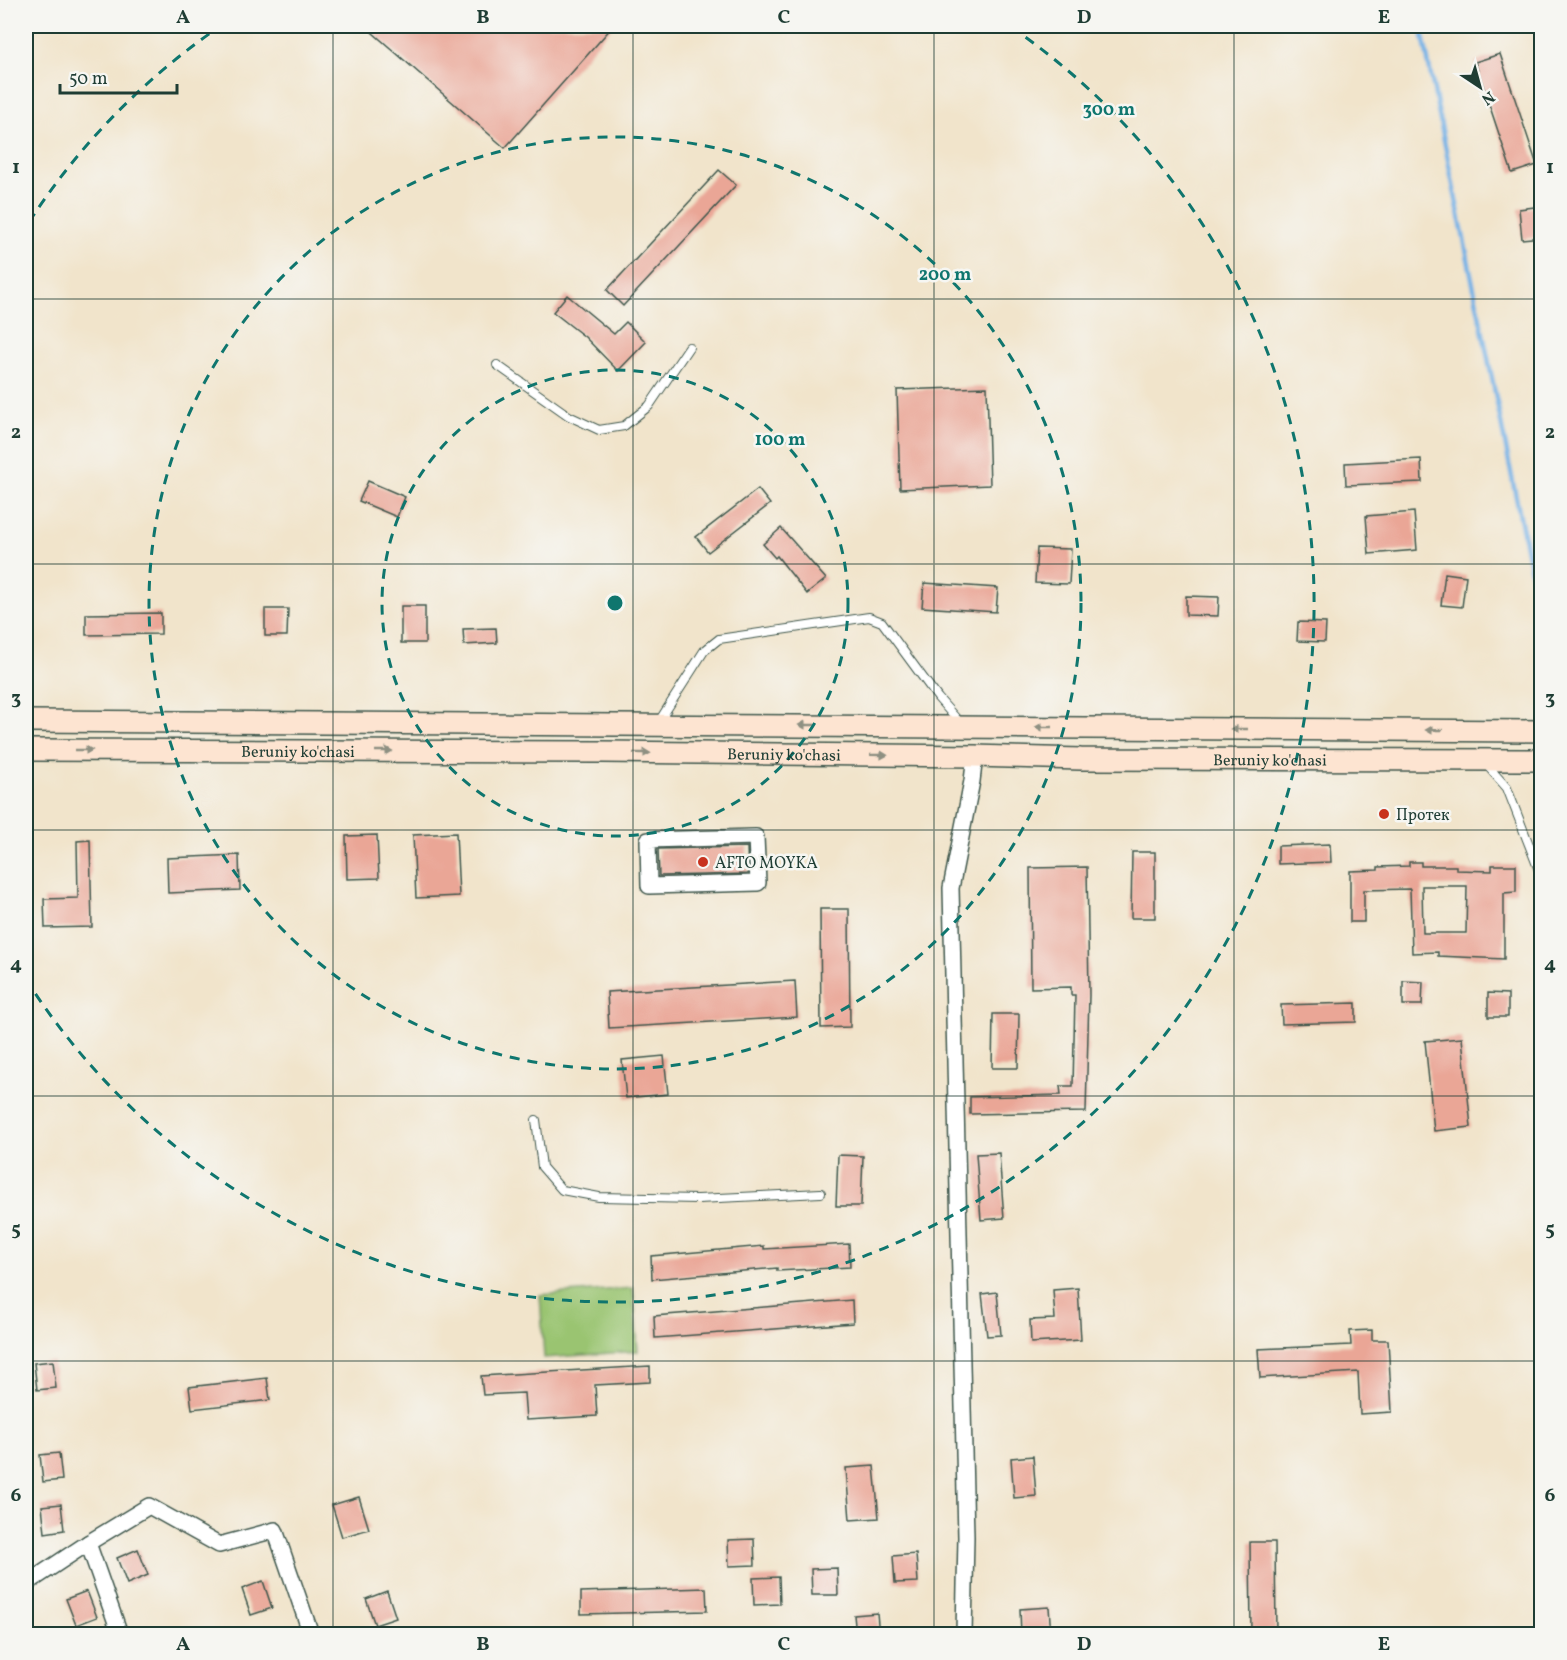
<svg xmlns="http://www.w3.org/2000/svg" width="1567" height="1660" viewBox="0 0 1567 1660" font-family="Vollkorn,serif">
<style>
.green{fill:#9ac471;stroke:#5c8052;stroke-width:1.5}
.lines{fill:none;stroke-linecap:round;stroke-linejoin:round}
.stream{stroke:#72b1e6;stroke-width:4.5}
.building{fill:#eaa696;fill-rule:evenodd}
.service-casing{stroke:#3e564b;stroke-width:10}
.minor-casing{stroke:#3e564b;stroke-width:18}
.secondary-casing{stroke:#3e564b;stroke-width:24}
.service{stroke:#fff;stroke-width:8}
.minor{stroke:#fff;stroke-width:15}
.secondary{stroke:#fde4d1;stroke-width:21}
.oneway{fill:#8e9082}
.grid{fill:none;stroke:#1f3d34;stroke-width:1.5;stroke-opacity:0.55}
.ring{fill:none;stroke:#0f766e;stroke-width:3;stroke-dasharray:10 8}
.poi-dot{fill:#c8321e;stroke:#f6f6f2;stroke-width:2}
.labels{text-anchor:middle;stroke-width:5;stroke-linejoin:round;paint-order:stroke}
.street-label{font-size:16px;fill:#1f3d34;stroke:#f6f6f2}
.poi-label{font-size:16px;fill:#1f3d34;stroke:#f6f6f2;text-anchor:start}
.centre{fill:#0f766e;stroke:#f6f6f2;stroke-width:3}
.ring-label{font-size:18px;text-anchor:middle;font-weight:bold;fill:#0f766e;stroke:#f6f6f2;stroke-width:5;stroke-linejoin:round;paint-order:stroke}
.neatline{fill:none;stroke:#1f3d34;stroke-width:2}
.grid-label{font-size:20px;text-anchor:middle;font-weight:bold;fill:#1f3d34}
</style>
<rect width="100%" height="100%" fill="#f6f6f2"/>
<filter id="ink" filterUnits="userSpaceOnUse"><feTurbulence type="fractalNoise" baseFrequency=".0167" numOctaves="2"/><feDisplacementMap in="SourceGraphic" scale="12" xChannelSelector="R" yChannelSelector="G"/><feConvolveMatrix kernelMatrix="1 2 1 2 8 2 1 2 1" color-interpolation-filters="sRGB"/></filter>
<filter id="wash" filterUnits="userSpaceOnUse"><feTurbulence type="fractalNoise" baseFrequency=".008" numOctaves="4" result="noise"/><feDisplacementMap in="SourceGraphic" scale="24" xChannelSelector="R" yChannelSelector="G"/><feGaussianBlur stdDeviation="1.35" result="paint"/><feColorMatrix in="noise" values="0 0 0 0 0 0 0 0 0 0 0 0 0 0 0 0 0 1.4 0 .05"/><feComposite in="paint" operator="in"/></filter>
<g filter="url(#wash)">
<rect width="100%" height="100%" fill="#f1e4cb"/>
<!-- green -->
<polygon class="green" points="633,1288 638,1351 544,1358 540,1295"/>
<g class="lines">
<!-- stream -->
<polyline class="stream" points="1421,26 1542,626"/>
</g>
<g id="blocks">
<!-- building -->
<g class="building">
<polygon points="365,26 613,26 505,148"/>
<polygon points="1500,54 1537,165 1512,173 1475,62"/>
<polygon points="719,170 736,185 623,306 607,290"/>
<polygon points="1542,206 1542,237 1522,239 1519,209"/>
<polygon points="567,295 614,334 626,322 646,342 618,371 585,337 553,312"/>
<polygon points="987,387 990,485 900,489 897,390"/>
<polygon points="1421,459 1422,482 1346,485 1345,463"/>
<polygon points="368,481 405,497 397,517 359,501"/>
<polygon points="758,489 770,504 708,552 696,537"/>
<polygon points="1414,512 1417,550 1369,554 1366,516"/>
<polygon points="781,528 826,579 807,594 777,556 775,558 763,544"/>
<polygon points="1037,548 1071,549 1069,584 1035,583"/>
<polygon points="1445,573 1466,576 1462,607 1441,605"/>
<polygon points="924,583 998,588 996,612 922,607"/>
<polygon points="1186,596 1219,597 1218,616 1186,615"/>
<rect x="401" y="606" width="24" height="37"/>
<polygon points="265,609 288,609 287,636 265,636"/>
<polygon points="161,613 161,634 86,635 86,614"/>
<polygon points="1298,622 1326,623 1325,642 1297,641"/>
<polygon points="496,628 497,643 464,645 463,629"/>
<polygon points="456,833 459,896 416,898 413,835"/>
<polygon points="377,835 379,878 347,879 346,836"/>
<polygon points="90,840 92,927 45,928 44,899 78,898 77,841"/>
<polygon points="1330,844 1331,862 1278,864 1278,846"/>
<polygon points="747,847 748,874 659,876 658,849"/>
<polygon points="1132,852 1155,852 1155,918 1131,918"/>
<polygon points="239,855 240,890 168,893 167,858"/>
<path d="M1409 862H1421V866H1456V870L1492 871V865H1516V892L1504 893V959L1438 956V952L1412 953 1410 889 1364 890V922H1350V871L1378 870V867L1409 866ZM1422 886H1467L1466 933H1423Z"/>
<polygon points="1087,867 1089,995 1086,1112 970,1114 970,1097 1061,1095 1060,1086 1073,1086 1075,995 1071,995 1071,987 1031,988 1030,868"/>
<polygon points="820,909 849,909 850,1027 821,1028"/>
<polygon points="795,981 797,1017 609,1028 607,992"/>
<polygon points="1403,981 1423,982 1422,1005 1403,1005"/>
<polygon points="1488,993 1508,994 1508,1017 1488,1017"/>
<polygon points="1356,1003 1356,1022 1282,1024 1281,1005"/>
<polygon points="993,1014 1019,1014 1018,1068 992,1068"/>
<polygon points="1462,1038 1471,1127 1434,1131 1425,1041"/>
<polygon points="664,1056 668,1094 626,1098 622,1060"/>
<polygon points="999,1153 1004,1218 981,1220 976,1154"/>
<polygon points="838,1155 863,1156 861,1206 836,1206"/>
<polygon points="849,1244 850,1267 777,1271 777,1268 652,1279 651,1256 764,1246 764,1249"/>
<polygon points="1078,1288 1081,1340 1031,1343 1030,1320 1055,1319 1053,1290"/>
<polygon points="997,1292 1001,1335 987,1336 982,1294"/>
<polygon points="852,1300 853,1323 655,1338 654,1316"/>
<polygon points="1372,1330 1372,1340 1388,1340 1392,1412 1360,1414 1358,1372 1260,1378 1258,1349 1351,1345 1350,1331"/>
<polygon points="53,1361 56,1388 37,1390 34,1363"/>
<polygon points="650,1366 650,1382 595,1385 597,1416 526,1420 524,1393 483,1395 481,1376"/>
<polygon points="267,1378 270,1400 192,1409 189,1387"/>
<polygon points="59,1453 62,1480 43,1482 40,1455"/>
<polygon points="1033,1456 1036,1496 1014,1498 1011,1458"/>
<polygon points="874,1466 879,1518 850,1520 846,1468"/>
<polygon points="359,1497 369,1529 342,1537 332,1505"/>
<polygon points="61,1504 64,1530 45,1533 42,1506"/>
<polygon points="754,1539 755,1565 729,1566 728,1540"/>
<polygon points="1250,1542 1275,1542 1276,1635 1251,1635"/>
<polygon points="138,1549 148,1575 127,1584 117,1558"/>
<polygon points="916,1554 918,1582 895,1583 893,1556"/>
<polygon points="837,1568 838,1595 812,1595 811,1569"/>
<polygon points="779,1577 780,1604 754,1605 753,1578"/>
<polygon points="263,1581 272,1608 251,1615 242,1589"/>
<polygon points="706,1588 707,1611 581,1614 581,1592"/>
<polygon points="87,1591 97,1617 76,1625 66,1599"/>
<polygon points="387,1591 396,1618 375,1625 366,1599"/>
<polygon points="1049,1607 1051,1635 1021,1635 1020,1609"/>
<polygon points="877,1613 879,1635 856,1635 854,1615"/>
</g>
</g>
</g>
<g filter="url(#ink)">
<use href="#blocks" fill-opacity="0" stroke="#3e564b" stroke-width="1.5"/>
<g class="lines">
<defs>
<g id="service">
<polyline points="497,365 569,416 599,430 624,426 649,406 689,347"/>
<polyline points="658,723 704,651 719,639 869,617 882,622 938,698 961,724"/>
<polyline points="1485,763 1507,788 1542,878"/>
<polyline points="536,1120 542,1167 562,1190 599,1197 698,1199 821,1193"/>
</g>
<g id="minor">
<polygon points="756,837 758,883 649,886 648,840"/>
<polyline points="88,1543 120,1634"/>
<polyline points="26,1584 88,1543 149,1506 219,1545 275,1530 311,1634"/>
<polyline points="964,1634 966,1537 951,888 972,781 975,756"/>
</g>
<g id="secondary">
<polyline points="26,721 1542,731"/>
<path id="s1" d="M26 750 603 752 975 756 1081 759 1542 760"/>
</g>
</defs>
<!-- service casing -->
<use href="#service" class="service-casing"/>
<!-- minor casing -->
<use href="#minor" class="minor-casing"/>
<!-- secondary casing -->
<use href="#secondary" class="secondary-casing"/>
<!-- service -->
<use href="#service" class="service"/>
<!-- minor -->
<use href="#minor" class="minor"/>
<!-- secondary -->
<use href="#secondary" class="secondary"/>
</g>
<!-- one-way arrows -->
<defs><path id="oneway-solid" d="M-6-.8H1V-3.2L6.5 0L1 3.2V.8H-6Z" transform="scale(1.5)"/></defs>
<g class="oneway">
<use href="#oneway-solid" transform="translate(807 725) rotate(-180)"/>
<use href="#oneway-solid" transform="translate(1044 727) rotate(-180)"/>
<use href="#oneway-solid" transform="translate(1239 729) rotate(-180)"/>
<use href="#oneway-solid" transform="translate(1434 730) rotate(-180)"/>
<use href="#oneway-solid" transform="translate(84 750)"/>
<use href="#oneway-solid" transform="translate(384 751)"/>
<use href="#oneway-solid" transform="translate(642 753) rotate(1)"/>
<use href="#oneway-solid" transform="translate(879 755) rotate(1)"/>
</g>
</g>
<!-- grid -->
<path class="grid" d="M333 26V1634M633 26V1634M934 26V1634M1234 26V1634M26 299H1542M26 564H1542M26 830H1542M26 1096H1542M26 1361H1542"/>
<!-- distance rings -->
<g class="ring">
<circle cx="615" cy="603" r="233"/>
<circle cx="615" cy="603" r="466"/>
<path d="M29 222A699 699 0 0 1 219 27M1011 27A699 699 0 1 1 29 984"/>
</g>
<!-- markers -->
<g class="poi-dot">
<circle cx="1384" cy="814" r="6"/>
<circle cx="703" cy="862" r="6"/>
</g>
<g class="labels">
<!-- street labels -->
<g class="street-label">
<text dy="6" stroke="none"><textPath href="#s1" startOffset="272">Beruniy ko'chasi</textPath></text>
<text dy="6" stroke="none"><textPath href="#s1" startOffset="758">Beruniy ko'chasi</textPath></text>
<text dy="6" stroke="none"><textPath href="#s1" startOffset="1244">Beruniy ko'chasi</textPath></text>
</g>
<!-- poi labels -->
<g class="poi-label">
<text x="1396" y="820">Протек</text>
<text x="715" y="868">AFTO MOYKA</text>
</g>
</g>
<circle cx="615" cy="603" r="9" class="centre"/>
<g class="ring-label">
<text x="1109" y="115">300 m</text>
<text x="945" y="280">200 m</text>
<text x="780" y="445">100 m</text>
</g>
<!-- margin -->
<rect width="1567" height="1660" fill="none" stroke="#f6f6f2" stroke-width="66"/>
<!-- north arrow -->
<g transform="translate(1480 87) rotate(144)" stroke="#f6f6f2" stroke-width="4.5" paint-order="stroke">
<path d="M0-4.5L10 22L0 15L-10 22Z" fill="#1f3d34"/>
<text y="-9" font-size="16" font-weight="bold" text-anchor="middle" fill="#1f3d34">N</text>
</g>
<!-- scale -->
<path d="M60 84v9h117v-9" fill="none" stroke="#1f3d34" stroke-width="3"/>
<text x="69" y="84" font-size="18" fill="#1f3d34" stroke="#f6f6f2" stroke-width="4.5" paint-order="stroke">50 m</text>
<rect x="33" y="33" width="1501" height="1594" class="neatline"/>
<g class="grid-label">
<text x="183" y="23">A</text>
<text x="483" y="23">B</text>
<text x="784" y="23">C</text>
<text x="1084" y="23">D</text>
<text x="1384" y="23">E</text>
<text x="16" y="173">1</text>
<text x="1550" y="173">1</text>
<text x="16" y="438">2</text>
<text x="1550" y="438">2</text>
<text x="16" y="704">3</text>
<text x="1550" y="704">3</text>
<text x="16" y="970">4</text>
<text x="1550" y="970">4</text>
<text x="16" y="1235">5</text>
<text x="1550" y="1235">5</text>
<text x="16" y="1501">6</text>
<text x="1550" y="1501">6</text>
<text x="183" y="1650">A</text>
<text x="483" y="1650">B</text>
<text x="784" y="1650">C</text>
<text x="1084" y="1650">D</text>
<text x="1384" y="1650">E</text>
</g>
</svg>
